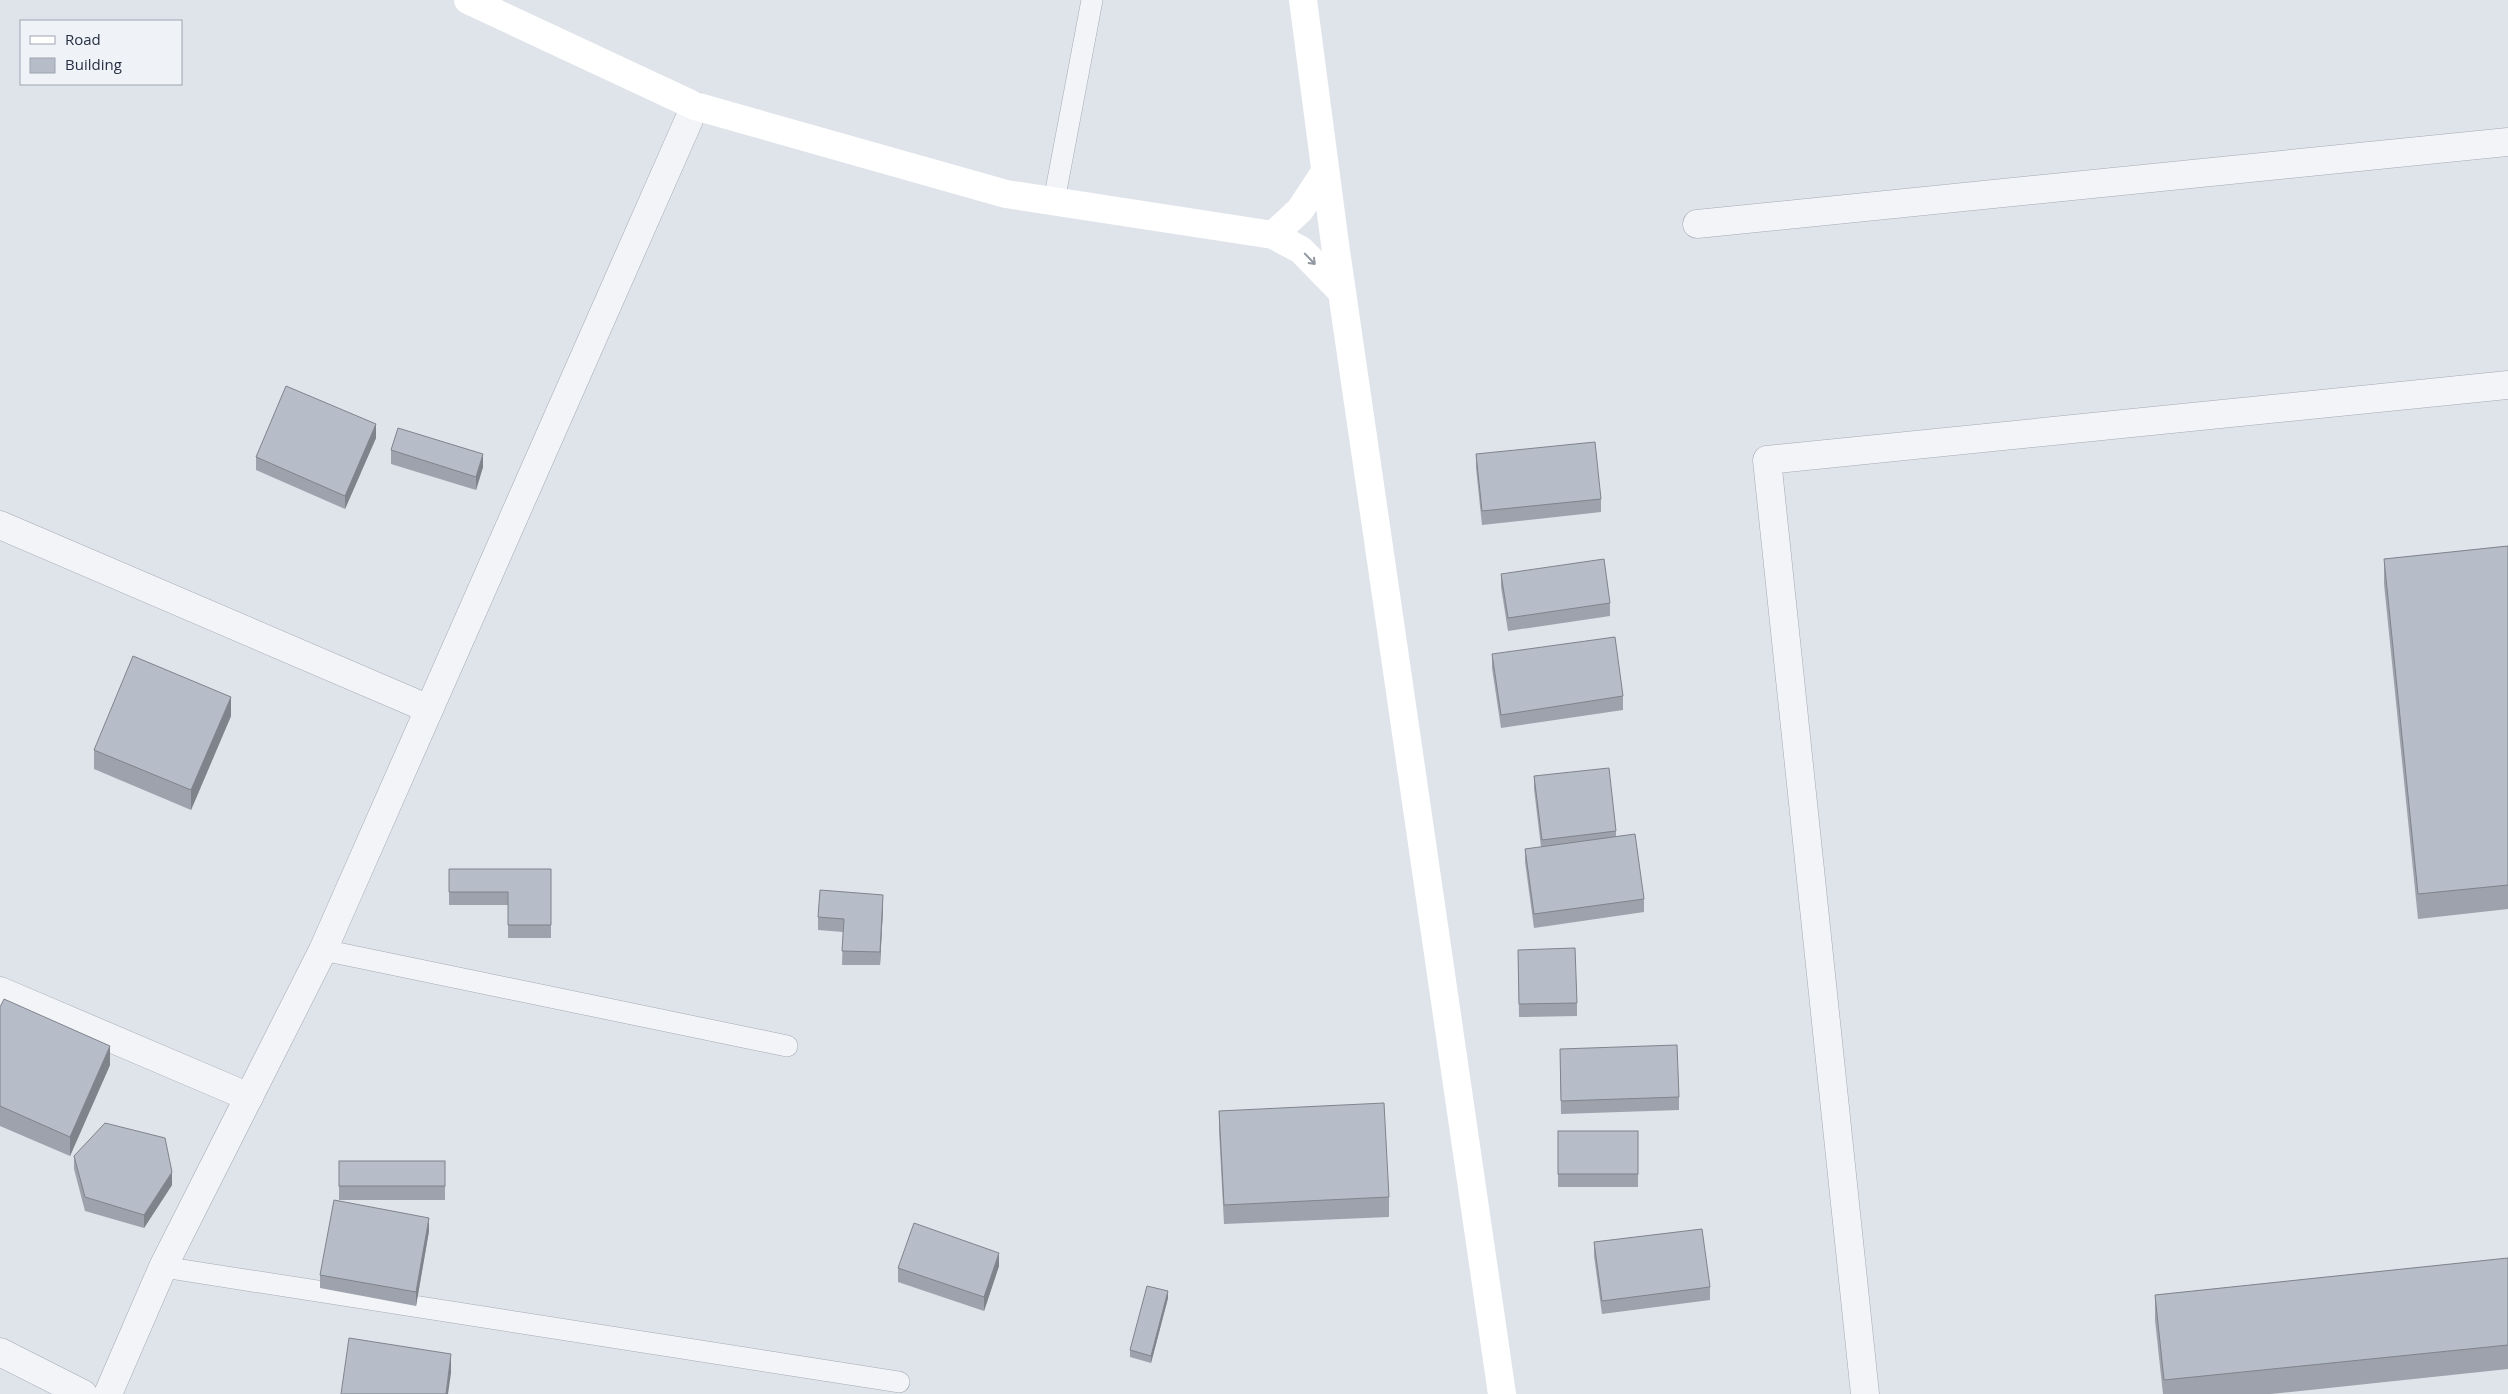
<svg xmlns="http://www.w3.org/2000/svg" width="2508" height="1394" viewBox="0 0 2508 1394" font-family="'Open Sans',sans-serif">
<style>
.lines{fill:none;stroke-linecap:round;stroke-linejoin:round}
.lane-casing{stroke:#a4aab5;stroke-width:22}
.street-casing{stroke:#a4aab5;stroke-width:29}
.lane{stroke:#f3f4f8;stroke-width:21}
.street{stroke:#f3f4f8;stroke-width:28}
.secondary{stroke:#fff;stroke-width:28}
.wall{fill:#9da2ac}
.shaded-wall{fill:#7f848c}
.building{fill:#b6bcc8;stroke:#7f848c}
.oneway{stroke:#9298a1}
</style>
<rect width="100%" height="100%" fill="#dfe3ea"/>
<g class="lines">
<defs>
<g id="lane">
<polyline points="1054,201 1092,0"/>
<polyline points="323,950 787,1046"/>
<polyline points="163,1267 899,1382"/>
</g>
<g id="street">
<polyline points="1697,224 2508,142"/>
<polyline points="0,525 429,709"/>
<polyline points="0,991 249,1097"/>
<polyline points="0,1352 83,1394"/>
<polyline points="108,1394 163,1267 323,950 695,106"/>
<polyline points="1865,1394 1767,460 2508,385"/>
</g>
</defs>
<!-- lane casing -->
<use href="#lane" class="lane-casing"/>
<!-- street casing -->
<use href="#street" class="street-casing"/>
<!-- lane -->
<use href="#lane" class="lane"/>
<!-- street -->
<use href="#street" class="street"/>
<!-- secondary -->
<g class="secondary">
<polyline points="468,0 695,106 1006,194 1273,235 1301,250 1342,292"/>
<polyline points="1303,0 1335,244 1502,1394"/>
<polyline points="1273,235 1300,210 1325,172"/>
</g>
</g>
<!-- wall -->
<g class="wall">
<polygon points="376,438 345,509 256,470 256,457"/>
<polygon points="391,450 483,467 476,490 391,464"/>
<polygon points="1476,454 1601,499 1601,512 1482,525 1476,468"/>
<polygon points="2508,546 2508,909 2418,919 2384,584 2384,559"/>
<polygon points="1501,574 1610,603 1610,616 1508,631 1501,587"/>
<polygon points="1492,654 1623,696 1623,710 1501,728 1492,668"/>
<polygon points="231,716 191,810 94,769 94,750"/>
<polygon points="1534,776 1616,831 1616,837 1644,899 1644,912 1534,928 1525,862 1525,849 1541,847 1534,789"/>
<polygon points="449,869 551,869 551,938 508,938 508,905 449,905"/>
<polygon points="883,908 880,965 842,965 843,932 818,930 818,917"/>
<polygon points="1518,950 1577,1003 1577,1016 1519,1017"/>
<polygon points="0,1007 110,1065 70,1156 0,1126"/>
<polygon points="1560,1049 1679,1097 1679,1110 1561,1114"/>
<polygon points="1219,1111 1389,1197 1389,1217 1224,1224 1219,1130"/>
<rect x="1558" y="1131" width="80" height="56"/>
<polygon points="74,1156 172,1185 144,1228 85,1211 74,1169"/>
<rect x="339" y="1161" width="106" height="39"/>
<polygon points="429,1231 416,1306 320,1288 320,1275"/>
<polygon points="1594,1242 1710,1287 1710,1300 1602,1314 1594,1256"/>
<polygon points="2508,1258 2508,1369 2271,1394 2163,1394 2155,1320 2155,1295"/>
<polygon points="999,1266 984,1311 898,1282 898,1268"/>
<polygon points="1168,1298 1151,1363 1130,1357 1130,1350"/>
</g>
<!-- shaded-wall -->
<g class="shaded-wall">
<polygon points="376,424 376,438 345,509 345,496"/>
<polygon points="483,454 483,467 476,490 476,477"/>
<polygon points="231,697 231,716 191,810 191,790"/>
<polygon points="883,895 883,908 880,965 880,952"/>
<polygon points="110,1046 110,1065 70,1156 70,1137"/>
<polygon points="172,1172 172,1185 144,1228 144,1215"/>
<polygon points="429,1218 429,1231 416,1306 416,1292"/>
<polygon points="999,1253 999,1266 984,1311 984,1297"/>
<polygon points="1168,1291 1168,1298 1151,1363 1151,1356"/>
<polygon points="451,1354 451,1373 448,1394 446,1394"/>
</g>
<!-- building -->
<g class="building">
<polygon points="286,386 376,424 345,496 256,457"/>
<polygon points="398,428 483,454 476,477 391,450"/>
<polygon points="1595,442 1601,499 1482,511 1476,454"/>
<polygon points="2508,546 2508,885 2418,894 2384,559"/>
<polygon points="1604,559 1610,603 1508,618 1501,574"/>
<polygon points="1615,637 1623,696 1501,715 1492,654"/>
<polygon points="133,656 231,697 191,790 94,750"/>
<polygon points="1609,768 1616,831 1542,840 1534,776"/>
<polygon points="1635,834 1644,899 1534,914 1525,849"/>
<polygon points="449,869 551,869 551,925 508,925 508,892 449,892"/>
<polygon points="820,890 883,895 880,952 842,951 844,919 818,917"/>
<polygon points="1575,948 1577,1003 1519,1004 1518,950"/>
<polygon points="4,999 110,1046 70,1137 0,1106 0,1007"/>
<polygon points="1677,1045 1679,1097 1561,1101 1560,1049"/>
<polygon points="1384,1103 1389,1197 1224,1205 1219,1111"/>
<polygon points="105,1123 165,1138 172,1172 144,1215 85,1197 74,1156"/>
<rect x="1558" y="1131" width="80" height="43"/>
<rect x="339" y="1161" width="106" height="25"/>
<polygon points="334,1200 429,1218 416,1292 320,1275"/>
<polygon points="914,1223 999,1253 984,1297 898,1268"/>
<polygon points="1702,1229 1710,1287 1602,1301 1594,1242"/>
<polygon points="2508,1258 2508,1345 2164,1380 2155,1295"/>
<polygon points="1147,1286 1168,1291 1151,1356 1130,1350"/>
<polygon points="349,1338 451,1354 446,1394 341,1394"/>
</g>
<!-- one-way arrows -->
<defs><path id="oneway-shaft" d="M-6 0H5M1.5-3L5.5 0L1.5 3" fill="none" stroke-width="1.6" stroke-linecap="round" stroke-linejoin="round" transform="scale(1.25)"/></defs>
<use class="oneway" href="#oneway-shaft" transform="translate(1310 259) rotate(46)"/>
<!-- legend -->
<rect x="20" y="20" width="162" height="65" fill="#eff2f7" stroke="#9fa4af"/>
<rect x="30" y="36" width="25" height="8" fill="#ffffff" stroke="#9fa4af"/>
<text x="65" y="45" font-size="15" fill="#263043">Road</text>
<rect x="30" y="58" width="25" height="15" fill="#b6bcc8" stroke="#9fa4af"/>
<text x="65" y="70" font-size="15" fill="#263043">Building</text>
</svg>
